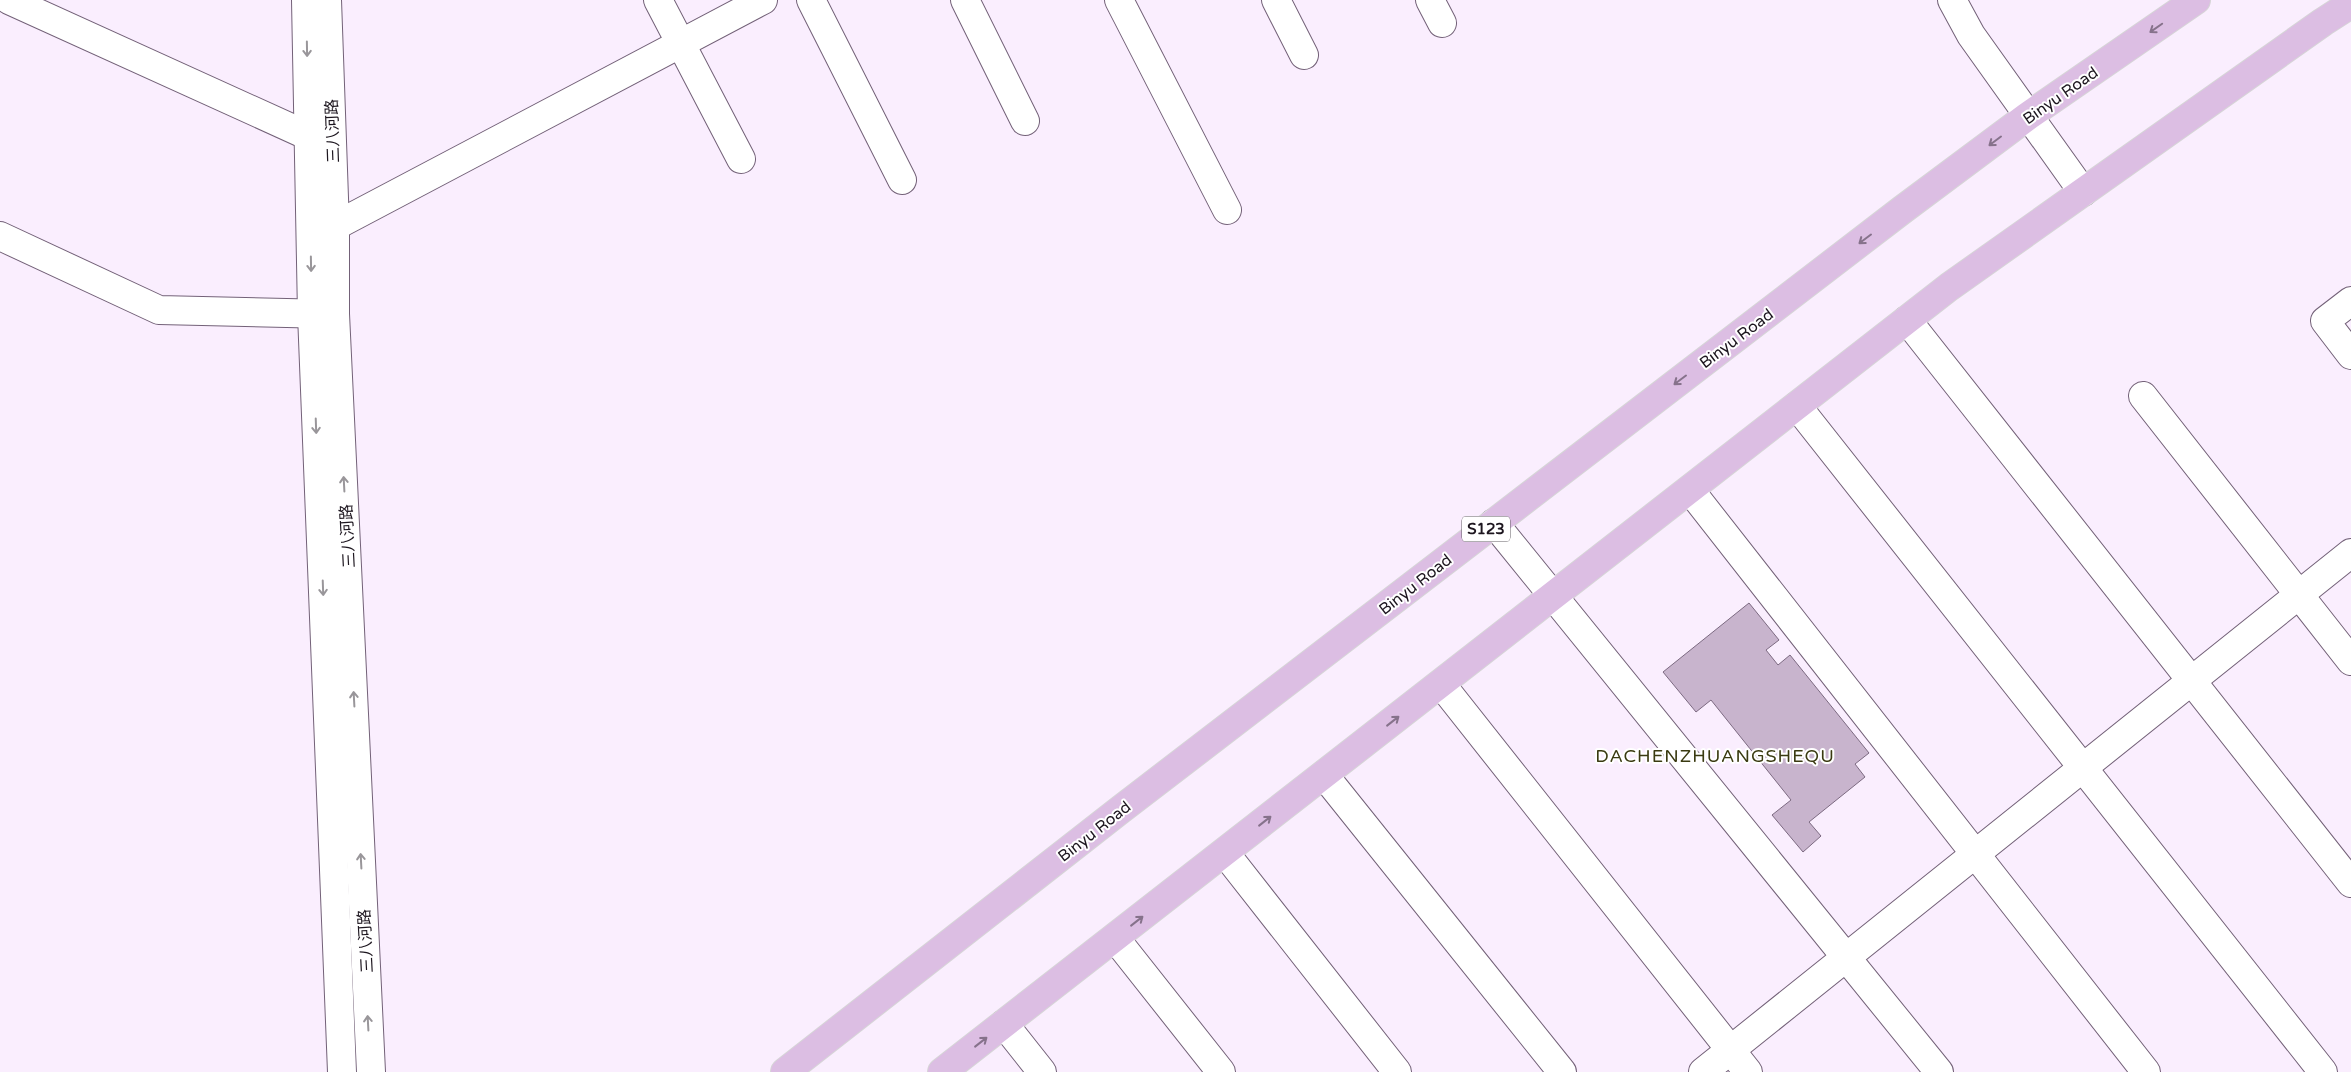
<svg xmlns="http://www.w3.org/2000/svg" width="2351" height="1072" viewBox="0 0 2351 1072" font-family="'Varela Round','Noto Sans SC',sans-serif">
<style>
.building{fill:#c8b4cd;stroke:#7c6a81}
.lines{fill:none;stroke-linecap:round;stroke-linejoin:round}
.minor-casing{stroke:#736178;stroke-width:30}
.major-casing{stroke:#d6d5d7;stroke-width:30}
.minor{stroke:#fff;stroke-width:28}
.major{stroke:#dcbee3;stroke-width:28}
.oneway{stroke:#86728b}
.oneway2{stroke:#99969a}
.labels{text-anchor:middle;stroke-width:4;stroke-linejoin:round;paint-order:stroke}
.shield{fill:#fff;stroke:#615c62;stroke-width:1}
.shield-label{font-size:15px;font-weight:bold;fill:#1d161f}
.street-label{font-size:16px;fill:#1d161f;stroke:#fff}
.neighbourhood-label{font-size:18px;letter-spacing:1px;fill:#3a3a11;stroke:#fff}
</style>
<rect width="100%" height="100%" fill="#faeefe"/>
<!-- building -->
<polygon class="building" points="1749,603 1779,640 1766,650 1778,665 1790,655 1869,753 1855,764 1865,777 1809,822 1821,836 1803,852 1772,815 1791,800 1711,700 1696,712 1663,672"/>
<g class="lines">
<defs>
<g id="minor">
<polyline points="9,0 324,143"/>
<polyline points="306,0 312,314 342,1072"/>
<polyline points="327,0 335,226 335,314 371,1072"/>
<polyline points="658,0 741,159"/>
<polyline points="811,0 902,180"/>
<polyline points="965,0 1025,121"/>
<polyline points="1119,0 1227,210"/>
<polyline points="1276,0 1304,55"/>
<polyline points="1430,0 1442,23"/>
<polyline points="1952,0 1971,35 2083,192"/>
<polyline points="318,227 335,226 763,0"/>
<polyline points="0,236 159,310 330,314"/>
<polyline points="2351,301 2325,321 2351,355"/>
<polyline points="1907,320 2351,883"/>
<polyline points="2143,396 2351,661"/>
<polyline points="1797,406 2323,1072"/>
<polyline points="1690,490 2146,1072"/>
<polyline points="1494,523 1939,1072"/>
<polyline points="1441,684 1748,1072"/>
<polyline points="1324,775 1562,1072"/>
<polyline points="1225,853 1397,1072"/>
<polyline points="1115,938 1221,1072"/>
<polyline points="1004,1024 1042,1072"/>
<polyline points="1703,1072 2351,553"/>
</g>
<g id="major">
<polyline points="785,1072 1120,810 1902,210 2028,116 2196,0"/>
<polyline points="942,1072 1949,287 2323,22 2351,4"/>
</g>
</defs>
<!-- minor casing -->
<use href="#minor" class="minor-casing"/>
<!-- major casing -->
<use href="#major" class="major-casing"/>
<!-- minor -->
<use href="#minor" class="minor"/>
<!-- major -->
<use href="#major" class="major"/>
</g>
<!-- one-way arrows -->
<defs><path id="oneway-shaft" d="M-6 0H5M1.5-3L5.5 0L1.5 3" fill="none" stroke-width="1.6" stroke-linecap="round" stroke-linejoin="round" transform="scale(1.25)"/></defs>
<g class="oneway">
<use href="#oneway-shaft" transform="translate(2156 28) rotate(145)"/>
<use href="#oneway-shaft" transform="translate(1995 141) rotate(143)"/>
<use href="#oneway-shaft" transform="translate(1865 239) rotate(143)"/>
<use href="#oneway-shaft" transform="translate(1680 380) rotate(143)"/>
<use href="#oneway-shaft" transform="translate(1393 721) rotate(-38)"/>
<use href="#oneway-shaft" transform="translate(1265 821) rotate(-38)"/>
<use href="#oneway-shaft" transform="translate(1137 921) rotate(-38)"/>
<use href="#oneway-shaft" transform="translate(981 1042) rotate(-38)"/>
</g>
<g class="oneway2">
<use href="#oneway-shaft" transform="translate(307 49) rotate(89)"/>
<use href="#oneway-shaft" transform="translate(311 264) rotate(89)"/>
<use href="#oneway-shaft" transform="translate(316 426) rotate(88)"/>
<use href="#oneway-shaft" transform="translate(344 484) rotate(-93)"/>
<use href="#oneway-shaft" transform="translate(323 588) rotate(88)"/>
<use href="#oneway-shaft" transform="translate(354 699) rotate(-93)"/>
<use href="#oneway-shaft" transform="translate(361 861) rotate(-93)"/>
<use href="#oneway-shaft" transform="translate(368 1023) rotate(-93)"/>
</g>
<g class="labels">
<!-- shield labels -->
<rect class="shield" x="1462" y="516.5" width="48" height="25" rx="4"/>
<g class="shield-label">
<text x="1486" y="534">S123</text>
</g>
<!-- street labels -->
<g class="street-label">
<text transform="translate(2060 95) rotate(-35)" y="6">Binyu Road</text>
<text transform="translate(332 131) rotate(-92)" y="6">三八河路</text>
<text transform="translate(1736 338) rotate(-37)" y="6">Binyu Road</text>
<text transform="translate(347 536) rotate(-93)" y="6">三八河路</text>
<text transform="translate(1415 584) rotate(-38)" y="6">Binyu Road</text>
<text transform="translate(1094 831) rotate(-38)" y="6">Binyu Road</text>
<text transform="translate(365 941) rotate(-93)" y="6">三八河路</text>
</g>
<!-- neighbourhood labels -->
<g class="neighbourhood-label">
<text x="1715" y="762">DACHENZHUANGSHEQU</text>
</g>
</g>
</svg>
